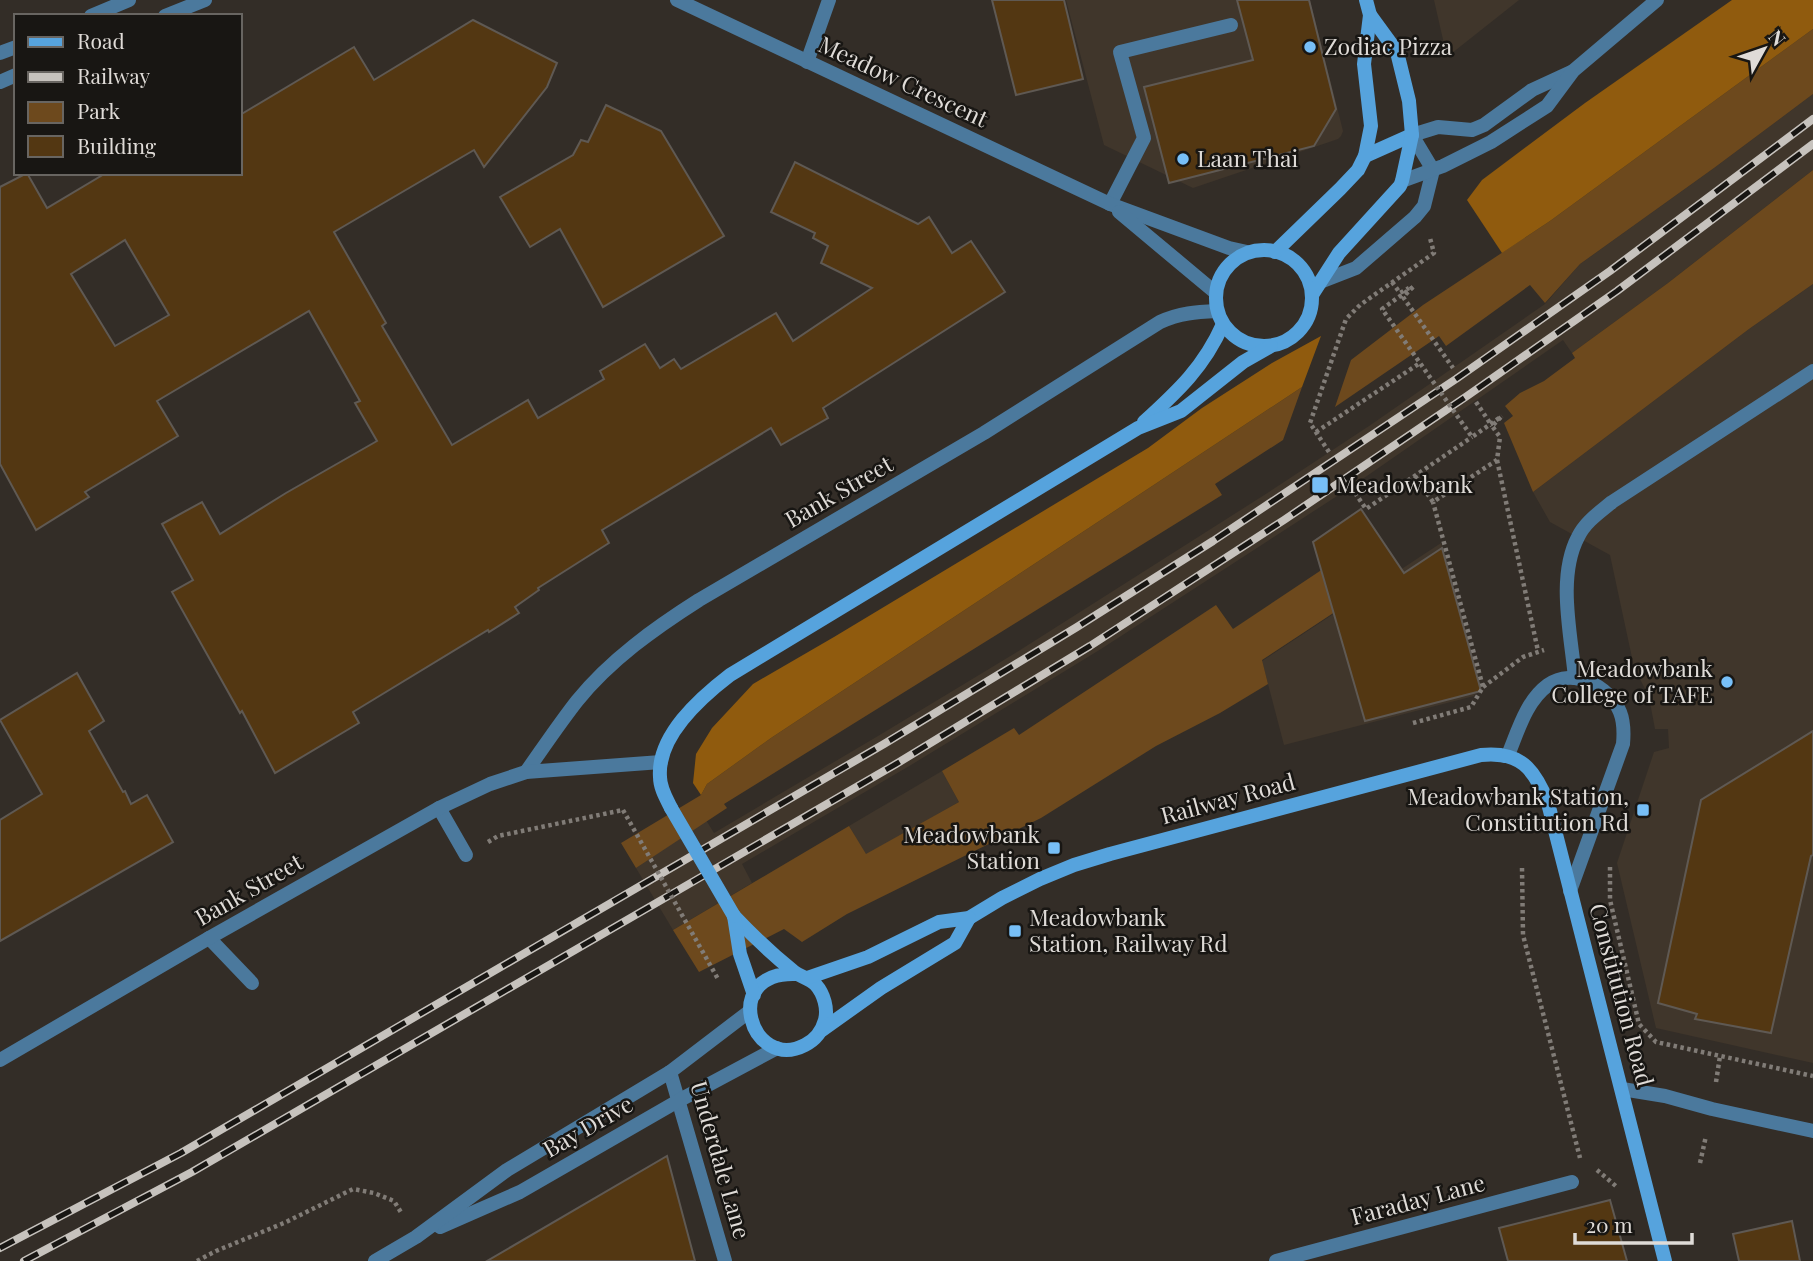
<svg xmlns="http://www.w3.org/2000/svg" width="1813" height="1261" viewBox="0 0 1813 1261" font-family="'Playfair Display',serif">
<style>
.built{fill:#40362b}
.green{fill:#6d491d}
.forest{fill:#905b0e}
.building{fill:#533712;stroke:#5f5953;stroke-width:2;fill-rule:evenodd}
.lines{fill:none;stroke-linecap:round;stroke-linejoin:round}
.path{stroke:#817c77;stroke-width:4.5;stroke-dasharray:3.5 3.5;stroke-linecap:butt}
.service{stroke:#4b799d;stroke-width:14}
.minor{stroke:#4b799d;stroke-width:14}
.secondary{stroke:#56a3dd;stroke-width:14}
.rail-casing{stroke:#c6c2bd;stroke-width:8}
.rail{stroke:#181613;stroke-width:5;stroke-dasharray:16;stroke-linecap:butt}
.path-bridge{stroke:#817c77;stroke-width:4.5;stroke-dasharray:3.5 3.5;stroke-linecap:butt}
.secondary-bridge{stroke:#56a3dd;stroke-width:14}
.poi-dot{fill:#77bff7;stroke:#181613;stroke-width:2.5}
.labels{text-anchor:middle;stroke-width:5;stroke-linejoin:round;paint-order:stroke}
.poi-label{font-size:23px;fill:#dfdbd7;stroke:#181613;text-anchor:start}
.street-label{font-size:23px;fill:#dfdbd7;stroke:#181613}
</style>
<rect width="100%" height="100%" fill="#332d27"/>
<!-- built -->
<g class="built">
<polygon points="1066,0 1310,0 1343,131 1341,136 1338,139 1193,188 1104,145"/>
<polygon points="1434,0 1519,0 1447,57"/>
<polygon points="1813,94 1813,170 1668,283 1572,353 1563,340 1351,487 1101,649 911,765 742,864 752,883 673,930 636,868 706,820 714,833 878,736 1017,652 1269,492 1369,426 1545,304 1580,264 1714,168"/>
<polygon points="1813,284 1813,1063 1656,1028 1617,863 1654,752 1669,748 1668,729 1655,729 1649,697 1634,667 1610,555 1550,522 1533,492 1749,329"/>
<polygon points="1441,543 1480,684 1474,696 1284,745 1262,661"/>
<polygon points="942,771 959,802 866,855 849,826"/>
</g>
<!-- green -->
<g class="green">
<polygon points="1813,29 1813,94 1714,168 1580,264 1545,303 1530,285 1446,346 1439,336 1335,407 1351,360 1423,305 1550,221"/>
<polygon points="1813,170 1813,284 1749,329 1533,492 1504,423 1513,416 1505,406 1520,393 1544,381 1575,358 1572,353 1668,283"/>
<polygon points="1302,387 1283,440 1215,484 1222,495 724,804 727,808 636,868 621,843 701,795 707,784 771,738"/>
<polygon points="1377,533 1381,538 1375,543 1394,573 1262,660 1268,684 1220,713 1156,746 1041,818 847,914 802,942 784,929 699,972 673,930 849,826 866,854 959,802 942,771 1014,728 1019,735 1216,605 1233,629"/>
</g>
<!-- forest -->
<g class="forest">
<polygon points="1732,0 1813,0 1813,29 1550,221 1502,253 1467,200 1482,180 1585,103"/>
<polygon points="1321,336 1302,387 771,738 707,784 701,795 693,783 696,754 712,728 753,684 834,637 1148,448 1202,408 1272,363"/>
</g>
<!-- building -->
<g class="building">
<polygon points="992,0 1064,0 1083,79 1016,95"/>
<polygon points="1237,0 1309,0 1336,109 1314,146 1169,183 1144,87 1253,60"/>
<path d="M473 20 557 63 547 87 484 167 474 150 334 232 386 323 382 326 452 445 528 400 538 418 604 379 600 371 645 344 660 368 674 359 681 369 776 313 793 341 872 288 821 263 828 246 813 238 815 233 771 212 795 162 918 224 929 217 952 253 971 241 1005 292 823 408 828 418 781 445 771 428 602 530 609 543 538 588 539 590 515 607 519 613 489 632 488 630 353 712 359 723 275 773 242 711 240 713 172 592 193 580 162 524 202 502 220 534 286 493 377 441 355 403 360 401 309 311 157 401 178 436 85 492 89 497 36 530 0 464V187L27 173 47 208 106 173H240V115L354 47 374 80ZM125 240 169 315 115 346 71 274Z"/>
<polygon points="606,105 661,131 724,236 603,307 560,229 530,247 500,197 573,155 581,140 588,142"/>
<polygon points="1361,509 1404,573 1442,548 1481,691 1365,721 1313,542"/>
<polygon points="77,673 104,721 89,731 123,792 125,791 131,804 147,795 173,842 0,941 0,820 42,794 0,720"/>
<polygon points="1813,731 1813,855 1811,856 1771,1033 1695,1019 1697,1014 1658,1003 1701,800"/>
<polygon points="667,1156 695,1261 487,1261"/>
<polygon points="1610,1200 1627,1261 1508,1261 1499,1228"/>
<polygon points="1792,1221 1800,1261 1739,1261 1733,1234"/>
</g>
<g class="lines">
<!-- path -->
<g class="path">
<polyline points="1392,282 1400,293 1409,288"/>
<polyline points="1413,287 1403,297 1453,368"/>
<polyline points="1476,402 1492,426"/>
<polyline points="1316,432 1420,363"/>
<polyline points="1329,452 1310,423 1346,319 1360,305 1434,253 1430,238"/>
<polyline points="1497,460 1538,651"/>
<polyline points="1415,476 1433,502 1497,460 1500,437 1492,426 1502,416"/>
<polyline points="1351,487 1366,509 1472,437"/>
<polyline points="1483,687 1523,657 1544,650"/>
<polyline points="1413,723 1471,707 1483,687 1433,502"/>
<polyline points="488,842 498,836 623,810"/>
<polyline points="1610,867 1610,900 1639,1024 1656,1042 1813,1076"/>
<polyline points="1522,868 1523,935 1580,1158"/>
<polyline points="1716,1082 1720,1056"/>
<polyline points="1700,1163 1706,1136"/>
<polyline points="1597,1170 1617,1187"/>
<polyline points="197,1261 216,1251 284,1223 353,1189 374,1193 394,1201 402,1214"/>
</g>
<!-- service -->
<g class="service">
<polyline points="807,62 829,0"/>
<polyline points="1110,204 1144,138 1120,52 1231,25"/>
<polyline points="1320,282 1356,268 1415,217 1424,206 1433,170 1412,135"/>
<path d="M1575 678C1571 634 1557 577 1578 537 1585 522 1600 512 1612 502L1813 371"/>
<path d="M1508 755C1518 731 1526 701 1548 685 1573 667 1609 686 1620 712 1624 722 1624 733 1623 744L1570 891"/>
<path d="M526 772C543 748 559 724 577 701 610 660 655 628 699 600L984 433 1160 322C1180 313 1196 312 1217 311"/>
<polyline points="439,808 466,855"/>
<polyline points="209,938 252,983"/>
</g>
<!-- minor -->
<g class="minor">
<polyline points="677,0 1110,204 1229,248 1247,252"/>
<polyline points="91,16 129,0"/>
<polyline points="165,16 205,0"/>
<polyline points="0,53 16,47"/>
<polyline points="0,82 16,75"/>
<polyline points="1412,135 1438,127 1472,130 1484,125 1532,90 1571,72"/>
<polyline points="1402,181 1443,166 1491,142 1547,106 1573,71 1657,0"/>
<polyline points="1119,212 1216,293"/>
<polyline points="0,1060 209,938 439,808 490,784 526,772 661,762"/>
<polyline points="670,1072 725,1261"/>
<polyline points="1622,1089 1665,1096 1712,1109 1813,1131"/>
<polyline points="440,1227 520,1192 678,1101 777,1048"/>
<polyline points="375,1261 416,1237 507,1170 670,1072 750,1011"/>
<polyline points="1276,1261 1572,1182"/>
</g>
<!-- secondary -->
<g class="secondary">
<polyline points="1365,156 1412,135"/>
<circle cx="1264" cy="298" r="48"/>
<polyline points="1275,252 1340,189 1358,170 1365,156 1371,126 1364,64 1370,15 1366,0"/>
<polyline points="1312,295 1339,253 1400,186 1402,181 1412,135 1409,101 1397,52 1370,15"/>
<path d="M1144 422C1178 391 1204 367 1223 324"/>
<path d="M671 808C666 798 660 788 660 777 657 736 700 698 730 675L1138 428 1181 411 1243 362 1271 346"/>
<path d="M734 916C753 936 772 954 793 971 800 977 810 978 816 985 824 994 828 1009 825 1020 822 1031 815 1040 805 1045 751 1073 719 971 796 974"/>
<polyline points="734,916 740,954 754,995"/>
<path d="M807 978 868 957 939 922 969 918 1002 898 1040 879 1074 865 1110 854 1481 755C1520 751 1534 768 1548 803L1665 1261"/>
<polyline points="822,1030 881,988 955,943 969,918"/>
</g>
<defs>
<g id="rail">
<polyline points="0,1248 181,1153 884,744 1077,627 1213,541 1456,379 1610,271 1813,119"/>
<polyline points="24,1261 192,1172 896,764 1090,646 1284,520 1467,396 1617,291 1813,144"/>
</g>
</defs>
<!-- rail casing -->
<use href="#rail" class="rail-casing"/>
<!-- rail -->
<use href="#rail" class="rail"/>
<!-- path-bridge -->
<g class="path-bridge">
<polyline points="1413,287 1382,309 1472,437 1502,416"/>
<polyline points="623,810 718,979"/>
</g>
<!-- secondary-bridge -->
<polyline class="secondary-bridge" points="671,808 734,916"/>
</g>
<!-- markers -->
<g class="poi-dot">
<circle cx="1310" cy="47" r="7"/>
<circle cx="1183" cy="159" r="7"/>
<rect x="1311" y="476" width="18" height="18" rx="3.5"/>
<circle cx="1727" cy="682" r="7"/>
<rect x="1636" y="803" width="14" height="14" rx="3.5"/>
<rect x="1047" y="841" width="14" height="14" rx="3.5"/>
<rect x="1008" y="924" width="14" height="14" rx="3.5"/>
</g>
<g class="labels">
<!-- poi labels -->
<g class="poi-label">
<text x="1324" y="55">Zodiac Pizza</text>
<text x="1197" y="167">Laan Thai</text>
<text x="1336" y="493">Meadowbank</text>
<text x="1713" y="677" text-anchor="end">Meadowbank<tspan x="1713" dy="26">College of TAFE</tspan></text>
<text x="1629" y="805" text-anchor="end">Meadowbank Station,<tspan x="1629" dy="26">Constitution Rd</tspan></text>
<text x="1040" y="843" text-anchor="end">Meadowbank<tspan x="1040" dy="26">Station</tspan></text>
<text x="1029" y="926">Meadowbank<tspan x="1029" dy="26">Station, Railway Rd</tspan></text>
</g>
<!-- street labels -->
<g class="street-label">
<text transform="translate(903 82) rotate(25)" y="8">Meadow Crescent</text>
<text transform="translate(839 492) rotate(-30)" y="8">Bank Street</text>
<text transform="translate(1228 799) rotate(-15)" y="8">Railway Road</text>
<text transform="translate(249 890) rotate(-30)" y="8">Bank Street</text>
<text transform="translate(1621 995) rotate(75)" y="8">Constitution Road</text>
<text transform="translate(588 1127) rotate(-30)" y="8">Bay Drive</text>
<text transform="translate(720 1160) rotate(74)" y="8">Underdale Lane</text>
<text transform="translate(1418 1200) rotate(-15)" y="8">Faraday Lane</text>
</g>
</g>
<!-- legend -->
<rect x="14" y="14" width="228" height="161" fill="#181613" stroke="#686561" stroke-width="2"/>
<rect x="28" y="37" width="35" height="10" fill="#56a3dd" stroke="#686561" stroke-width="2"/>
<text x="77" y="49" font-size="21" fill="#dfdbd7">Road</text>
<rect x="28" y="72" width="35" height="10" fill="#c6c2bd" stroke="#686561" stroke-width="2"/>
<text x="77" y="84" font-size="21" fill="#dfdbd7">Railway</text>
<rect x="28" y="102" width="35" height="21" fill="#6d491d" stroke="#686561" stroke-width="2"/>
<text x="77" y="119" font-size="21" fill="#dfdbd7">Park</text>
<rect x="28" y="136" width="35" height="21" fill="#533712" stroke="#686561" stroke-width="2"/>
<text x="77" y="154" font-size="21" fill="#dfdbd7">Building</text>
<!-- north arrow -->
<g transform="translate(1764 49) rotate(50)" stroke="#181613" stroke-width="5" paint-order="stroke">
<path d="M0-5L12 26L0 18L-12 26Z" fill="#dfdbd7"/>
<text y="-10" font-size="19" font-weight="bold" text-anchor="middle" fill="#dfdbd7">N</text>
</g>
<!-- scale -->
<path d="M1575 1233v10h117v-10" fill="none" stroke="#dfdbd7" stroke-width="3.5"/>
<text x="1586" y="1233" font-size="21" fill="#dfdbd7" stroke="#181613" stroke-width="5" paint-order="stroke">20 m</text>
</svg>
